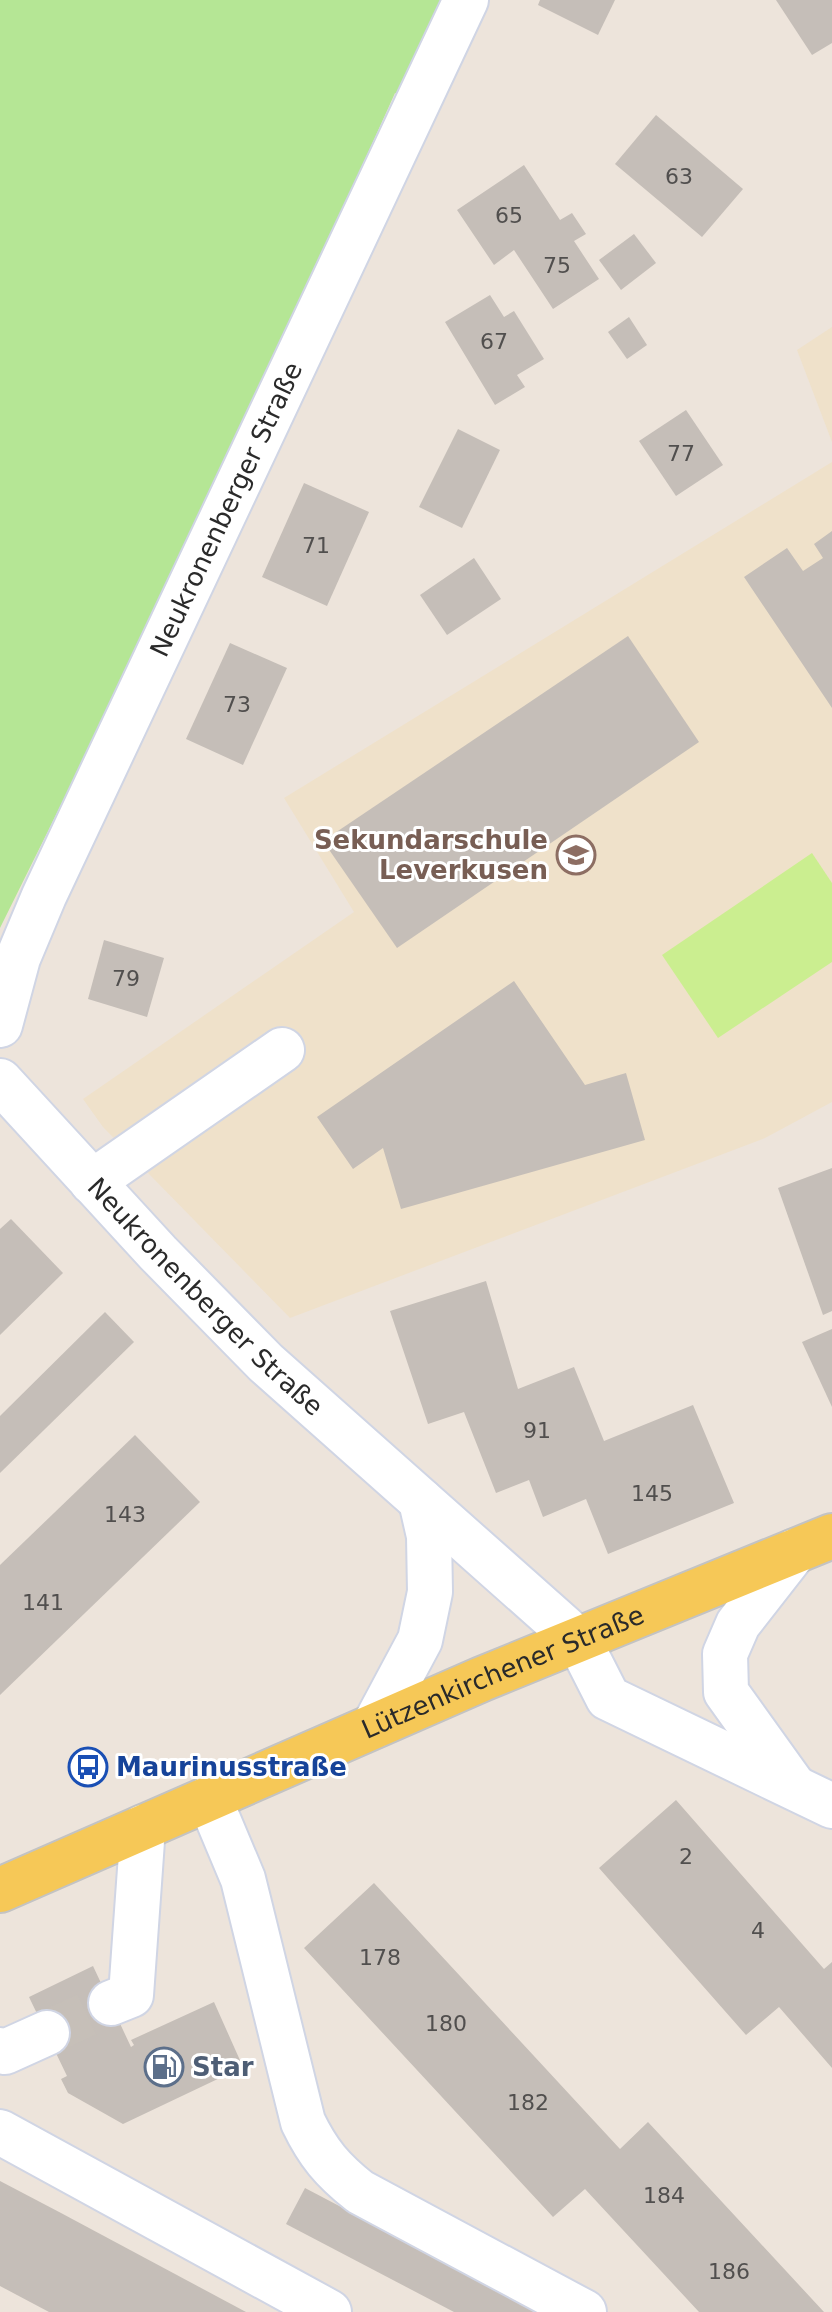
<svg xmlns="http://www.w3.org/2000/svg" width="832" height="2312" viewBox="0 0 832 2312" font-family="'DejaVu Sans',sans-serif">
<style>
.education{fill:#efe1ca}
.green{fill:#b5e695}
.pitch{fill:#cbee90}
.building{fill:#c5beb8}
.lines{fill:none;stroke-linecap:round;stroke-linejoin:round}
.minor-tunnel{stroke:#c6bfb8;stroke-width:44;stroke-dasharray:44 22;stroke-linecap:butt}
.minor-casing{stroke:#d0d5e4;stroke-width:48}
.major-casing{stroke:#c3c3c3;stroke-width:48}
.minor{stroke:#fff;stroke-width:44}
.major{stroke:#f6c857;stroke-width:44}
.labels{text-anchor:middle;stroke-width:6;stroke-linejoin:round;paint-order:stroke}
.number-label{font-size:22px;fill:#514f4e}
.street-label{font-size:26px;fill:#2a2a2a;stroke:#fff}
.education-label{font-size:26px;font-weight:bold;fill:#785e54;stroke:#fff;text-anchor:end}
.transit-label{font-size:26px;font-weight:bold;fill:#164399;stroke:#fff;text-anchor:start}
.service-label{font-size:26px;font-weight:bold;fill:#4e5e75;stroke:#fff;text-anchor:start}
</style>
<rect width="100%" height="100%" fill="#ede4db"/>
<!-- education -->
<g class="education">
<polygon points="832,327 832,442 797,350"/>
<polygon points="832,462 832,1102 765,1138 290,1318 103,1127 83,1099 354,912 284,798"/>
</g>
<!-- green -->
<polygon class="green" points="0,0 461,0 413,100 395,93 209,506 0,928"/>
<!-- pitch -->
<polygon class="pitch" points="812,853 832,883 832,962 718,1038 662,955"/>
<!-- building -->
<g class="building">
<polygon points="540,0 615,0 598,35 538,5"/>
<polygon points="776,0 832,0 832,43 812,55"/>
<polygon points="656,115 743,189 702,237 615,164"/>
<polygon points="524,165 560,220 572,213 586,234 574,241 599,279 553,309 514,250 494,265 457,210"/>
<polygon points="634,234 656,263 621,290 599,260"/>
<polygon points="490,295 504,317 514,311 544,359 517,375 525,387 495,405 445,322"/>
<polygon points="629,317 647,345 627,359 608,332"/>
<polygon points="686,410 723,465 676,496 639,441"/>
<polygon points="458,429 500,450 462,528 419,507"/>
<polygon points="304,483 369,512 327,606 262,577"/>
<polygon points="832,531 832,708 744,577 787,548 803,571 823,558 814,544"/>
<polygon points="474,558 501,599 447,635 420,595"/>
<polygon points="628,636 699,742 397,948 323,841"/>
<polygon points="230,643 287,668 243,765 186,739"/>
<polygon points="104,940 164,958 147,1017 88,999"/>
<polygon points="514,981 585,1085 626,1073 645,1140 401,1209 383,1148 353,1169 317,1117"/>
<polygon points="832,1168 832,1311 823,1315 778,1188"/>
<polygon points="11,1219 63,1273 0,1335 0,1229"/>
<polygon points="486,1281 518,1389 574,1367 604,1441 693,1405 734,1503 608,1554 586,1499 543,1517 529,1480 496,1493 464,1412 428,1424 390,1311"/>
<polygon points="105,1312 134,1342 0,1473 0,1416"/>
<polygon points="832,1329 832,1407 802,1342"/>
<polygon points="135,1435 200,1502 0,1695 0,1565"/>
<polygon points="676,1800 824,1969 832,1962 832,2068 779,2007 746,2035 599,1868"/>
<polygon points="374,1883 620,2149 648,2122 824,2312 699,2312 585,2189 553,2217 304,1948"/>
<polygon points="93,1966 131,2047 134,2045 131,2040 214,2002 243,2067 123,2124 68,2093 61,2079 67,2076 29,1997"/>
<polygon points="0,2181 61,2213 246,2312 49,2312 0,2286"/>
<polygon points="305,2188 541,2312 454,2312 286,2224"/>
</g>
<g class="lines">
<!-- minor-tunnel -->
<polyline class="minor-tunnel" points="47,2033 111,2003"/>
<defs>
<g id="minor">
<path id="s1" d="M0 1025 18 958 44 896 466 0"/>
<path id="s2" d="M0 1081 158 1253 266 1363 579 1641 608 1698 832 1806"/>
<polyline points="92,1182 282,1050"/>
<polyline points="374,1726 420,1640 430,1592 429,1536 421,1501"/>
<polyline points="792,1784 726,1692 725,1654 738,1624 795,1551"/>
<path d="M209 1798 243 1879 303 2122C318 2153 332 2170 360 2192L584 2312"/>
<polyline points="111,2003 131,1995 143,1827"/>
<polyline points="0,2050 5,2052 47,2033"/>
<polyline points="0,2132 329,2312"/>
</g>
<g id="major">
<path id="s3" d="M0 1890 482 1679 832 1536"/>
</g>
</defs>
<!-- minor casing -->
<use href="#minor" class="minor-casing"/>
<!-- major casing -->
<use href="#major" class="major-casing"/>
<!-- minor -->
<use href="#minor" class="minor"/>
<!-- major -->
<use href="#major" class="major"/>
</g>
<!-- icons -->
<defs>
<symbol id="school-ring" viewBox="-11 -11 22 22"><circle r="9.5" fill="#fff" stroke="#8d6e63" stroke-width="1.5"/><path d="M0-5L7-2L0 1L-7-2ZM-4 1L0 2.5L4 1V4Q0 6-4 4Z" fill="#8d6e63"/></symbol>
<symbol id="bus-ring" viewBox="-11 -11 22 22"><circle r="9.5" fill="#fff" stroke="#1a4fb4" stroke-width="1.5"/><path d="M-5-6H5V4H4V6H2V4H-2V6H-4V4H-5ZM-3.5-4V0h7V-4ZM-3.5 1.2v1.5H-2V1.2ZM2 1.2v1.5H3.5V1.2Z" fill="#1a4fb4"/></symbol>
<symbol id="fuel-ring" viewBox="-11 -11 22 22"><circle r="9.5" fill="#fff" stroke="#5c6f8a" stroke-width="1.5"/><path d="M-5.5-6h7V0h2V4h1.3V-2.5L3-4.5l.8-.8L6-3V5H2.5V1h-1V6h-7ZM-4.2-4.7v3.2H.2V-4.7Z" fill="#5c6f8a"/></symbol>
</defs>
<g fill-rule="evenodd">
<use href="#school-ring" x="554" y="833" width="44" height="44"/>
<use href="#bus-ring" x="66" y="1745" width="44" height="44"/>
<use href="#fuel-ring" x="142" y="2045" width="44" height="44"/>
</g>
<g class="labels">
<!-- number labels -->
<g class="number-label">
<text x="679" y="184">63</text>
<text x="509" y="223">65</text>
<text x="557" y="273">75</text>
<text x="494" y="349">67</text>
<text x="681" y="461">77</text>
<text x="316" y="553">71</text>
<text x="237" y="712">73</text>
<text x="126" y="986">79</text>
<text x="537" y="1438">91</text>
<text x="652" y="1501">145</text>
<text x="125" y="1522">143</text>
<text x="43" y="1610">141</text>
<text x="686" y="1864">2</text>
<text x="758" y="1938">4</text>
<text x="380" y="1965">178</text>
<text x="446" y="2031">180</text>
<text x="528" y="2110">182</text>
<text x="664" y="2203">184</text>
<text x="729" y="2279">186</text>
</g>
<!-- street labels -->
<g class="street-label">
<text dy="9" stroke="none"><textPath href="#s1" startOffset="564">Neukronenberger Straße</textPath></text>
<text dy="9" stroke="none"><textPath href="#s2" startOffset="298">Neukronenberger Straße</textPath></text>
<text dy="9" stroke="none"><textPath href="#s3" startOffset="548">Lützenkirchener Straße</textPath></text>
</g>
<!-- education labels -->
<g class="education-label">
<text x="548" y="849">Sekundarschule<tspan x="548" dy="30">Leverkusen</tspan></text>
</g>
<!-- transit labels -->
<g class="transit-label">
<text x="116" y="1776">Maurinusstraße</text>
</g>
<!-- service labels -->
<g class="service-label">
<text x="192" y="2076">Star</text>
</g>
</g>
</svg>
